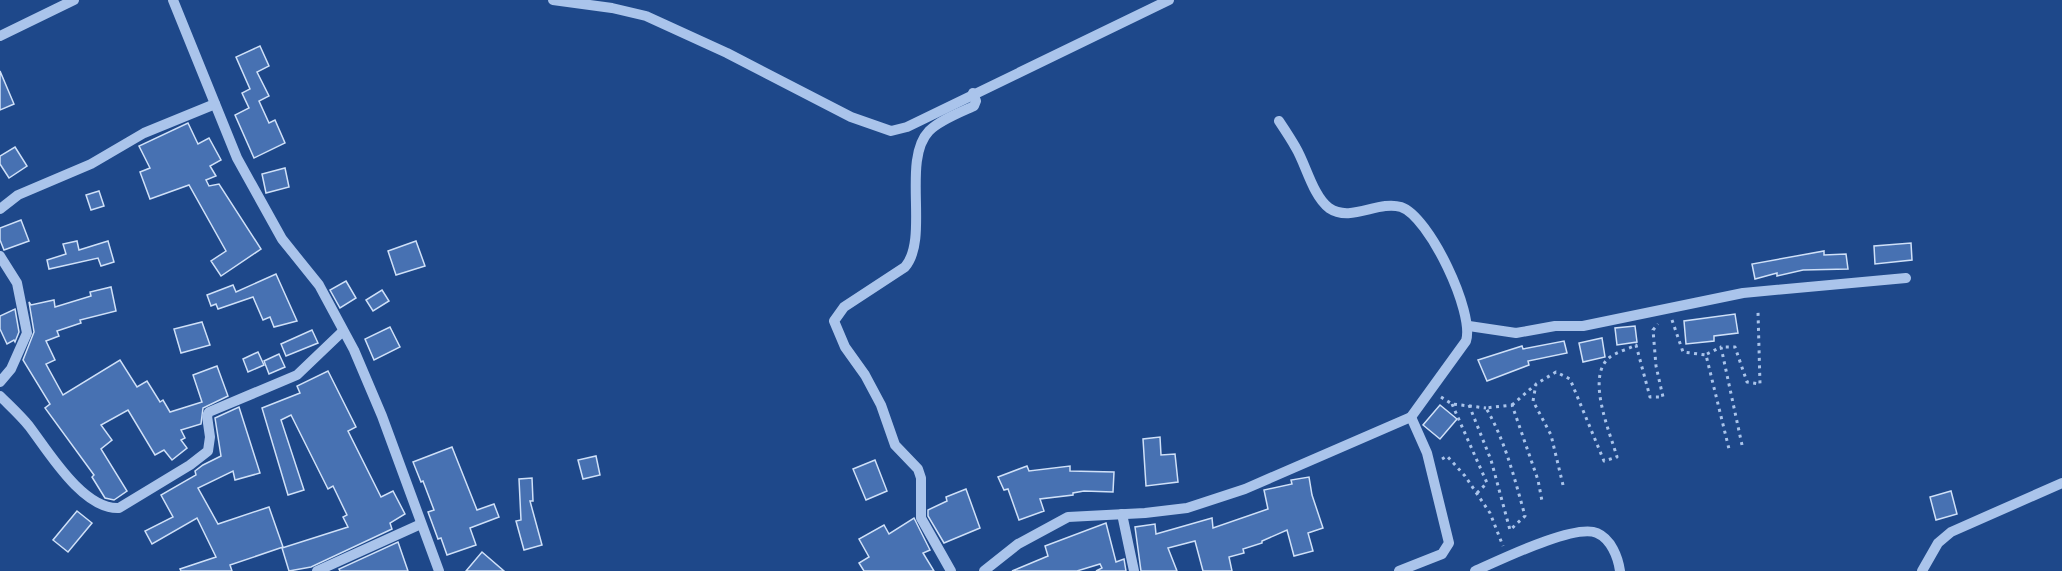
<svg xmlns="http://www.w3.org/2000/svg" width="2062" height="571" viewBox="0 0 2062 571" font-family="'Roboto Condensed',sans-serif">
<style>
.building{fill:#4771b2;stroke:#cfe0f8;stroke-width:1.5}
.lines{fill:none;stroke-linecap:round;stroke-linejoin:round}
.path{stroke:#aac4eb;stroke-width:3;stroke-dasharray:3 4.5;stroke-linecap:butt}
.minor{stroke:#aac4eb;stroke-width:10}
</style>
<rect width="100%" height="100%" fill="#1e488a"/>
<!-- building -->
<g class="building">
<polygon points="260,46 269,66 257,72 269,96 259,101 269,123 275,120 285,143 254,158 235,115 249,108 242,93 250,89 236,57"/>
<polygon points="0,71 14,104 0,110"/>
<polygon points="188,123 198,144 209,138 221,160 210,166 216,176 206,180 209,186 219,184 261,249 221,276 211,261 226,251 189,185 150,199 140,172 150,168 139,146"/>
<polygon points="15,147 27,166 9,178 0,164 0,156"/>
<polygon points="285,168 289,187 266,193 262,174"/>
<polygon points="99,191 104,206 91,210 86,195"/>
<polygon points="21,220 29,241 4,250 0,240 0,228"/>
<polygon points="77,241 79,250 108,241 114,262 101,266 98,258 49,269 47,260 66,254 63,244"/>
<polygon points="416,241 425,266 396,275 388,251"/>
<polygon points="1911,243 1912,260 1875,264 1874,246"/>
<polygon points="1824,251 1824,255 1846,254 1848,269 1803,270 1777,276 1777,273 1755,279 1752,264"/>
<polygon points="276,274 297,321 274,327 270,317 263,320 253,297 218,309 216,304 211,306 207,295 233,285 236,292"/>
<polygon points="346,281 356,298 340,308 330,290"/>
<polygon points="111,287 116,311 80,320 81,323 57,331 59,336 46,341 55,360 46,364 63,395 120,360 137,387 147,381 160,402 163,400 170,412 202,402 193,375 217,366 228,396 203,408 201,424 181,430 185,438 181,440 187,448 172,460 164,450 155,455 128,410 101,425 112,440 101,449 127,491 114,500 105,498 92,477 94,475 45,408 50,404 23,360 34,332 29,302 31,305 54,300 55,307 91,296 90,292"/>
<polygon points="382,290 389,301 373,311 366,300"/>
<polygon points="15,309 19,332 15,342 14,340 7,344 0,329 0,316"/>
<polygon points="1735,314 1738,333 1714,336 1714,341 1686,344 1684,321"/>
<polygon points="202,322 210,345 181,353 174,329"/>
<polygon points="1635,326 1637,342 1617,345 1615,328"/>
<polygon points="390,327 400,347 374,360 365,339"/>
<polygon points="312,330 318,343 286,356 281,344"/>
<polygon points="1602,338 1605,357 1583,362 1579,343"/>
<polygon points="1564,341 1567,353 1528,361 1529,365 1487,381 1478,360 1522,346 1523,349"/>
<polygon points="258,352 264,365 248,372 243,359"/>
<polygon points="279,354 285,367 269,374 264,361"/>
<polygon points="328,371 356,427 348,431 381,497 393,491 405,514 390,523 392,529 311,567 289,571 282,548 348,527 343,517 347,515 333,486 328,489 291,415 281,420 304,490 288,495 262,408 300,393 297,386"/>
<polygon points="1440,405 1457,419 1440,439 1423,425"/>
<polygon points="239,407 260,473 235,480 233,471 198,488 218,524 269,507 283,547 230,565 232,571 181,571 180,569 216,557 197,518 152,544 145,531 173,517 161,495 196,475 195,471 203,465 221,456 215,418"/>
<polygon points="1160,437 1161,455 1175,454 1178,482 1146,486 1143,439"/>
<polygon points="452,447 477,510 494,504 499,517 470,528 476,545 447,555 441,538 438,539 428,512 434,510 423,481 421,482 413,462"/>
<polygon points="596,456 600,475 583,479 578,460"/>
<polygon points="875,460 887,491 866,500 853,469"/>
<polygon points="1027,466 1029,471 1070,466 1070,471 1114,472 1113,492 1084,491 1073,493 1073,495 1040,499 1044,511 1019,520 1008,489 1004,490 998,477"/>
<polygon points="1309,477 1312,495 1323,528 1308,533 1313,551 1294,556 1287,530 1262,541 1262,543 1243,549 1244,553 1229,557 1232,571 1203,571 1195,541 1168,548 1177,571 1141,571 1135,527 1155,524 1156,534 1212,518 1213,528 1268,509 1264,490 1292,484 1291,480"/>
<polygon points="532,478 533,501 530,501 542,545 524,550 516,521 521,520 519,479"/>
<polygon points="966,489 980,528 944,543 928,516 928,510 947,501 946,497"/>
<polygon points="1951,491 1957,514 1936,520 1930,497"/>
<polygon points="77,511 92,523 68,552 53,540"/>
<polygon points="914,518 930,550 923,553 934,571 864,571 859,563 869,557 859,539 884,525 889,534"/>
<polygon points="1106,523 1116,562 1124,559 1126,571 1096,571 1102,568 1100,564 1077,571 1012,571 1048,556 1045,546"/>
<polygon points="398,542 408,571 340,571 339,569"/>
<polygon points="482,552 504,571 466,571"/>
</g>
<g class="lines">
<!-- path -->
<g class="path">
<polyline points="1672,320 1683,352 1706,355 1729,449"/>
<polyline points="1707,354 1721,347"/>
<polyline points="1441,397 1452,404 1486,408"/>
<polyline points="1452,404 1487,483 1477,493"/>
<path d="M1469 405 1491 460 1510 530 1525 516C1515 480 1505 440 1486 408L1512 405 1538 480 1542 501"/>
<polyline points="1512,405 1535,385"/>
<polyline points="1742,445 1721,347 1735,347 1747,382 1760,384 1758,312"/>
<polyline points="1442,459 1447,456 1465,476 1490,513 1503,546"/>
<path d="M1563 485 1551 435 1533 401 1536 384 1556 372 1570 379 1604 461 1617 457C1610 432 1585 376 1610 357 1617 352 1628 349 1636 345L1650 397H1663L1656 366 1653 330 1658 324"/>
</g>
<!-- minor -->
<g class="minor">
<polyline points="173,0 237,158 282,239 319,285 354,350 382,416 439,571"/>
<polyline points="553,0 612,8 646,16 727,53 851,117 891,131 907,127 1169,0"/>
<polyline points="0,36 74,0"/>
<polyline points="0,209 18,195 91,164 144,133 215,104"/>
<polyline points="0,256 17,283 27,333 11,369 0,382"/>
<polyline points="1469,326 1516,333 1555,326 1583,326 1743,293 1906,278"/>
<path d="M0 396C10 406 20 415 29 426 48 451 83 510 119 508L190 465 208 451 210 437 207 416 209 412 297 375 342 332"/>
<polyline points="1122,514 1134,571"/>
<polyline points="317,571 421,524"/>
<path d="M951 571 921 518V478L918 469 895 445 881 405 865 375 845 347 834 321 844 307 905 267C930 238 901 160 929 131 940 120 959 113 974 106L976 101 973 93"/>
<path d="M984 571 1018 544 1068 517 1145 513 1187 508 1245 489 1411 417 1466 341C1475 313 1429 216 1401 207 1378 200 1351 223 1329 208 1313 196 1306 165 1296 148 1291 139 1285 130 1279 121"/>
<polyline points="1399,571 1442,554 1449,543 1427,453 1411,417"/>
<path d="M1475 571C1498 561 1575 523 1597 533 1611 539 1618 557 1620 571"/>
<polyline points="1922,571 1938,543 1951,532 2062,483"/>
</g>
</g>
</svg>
